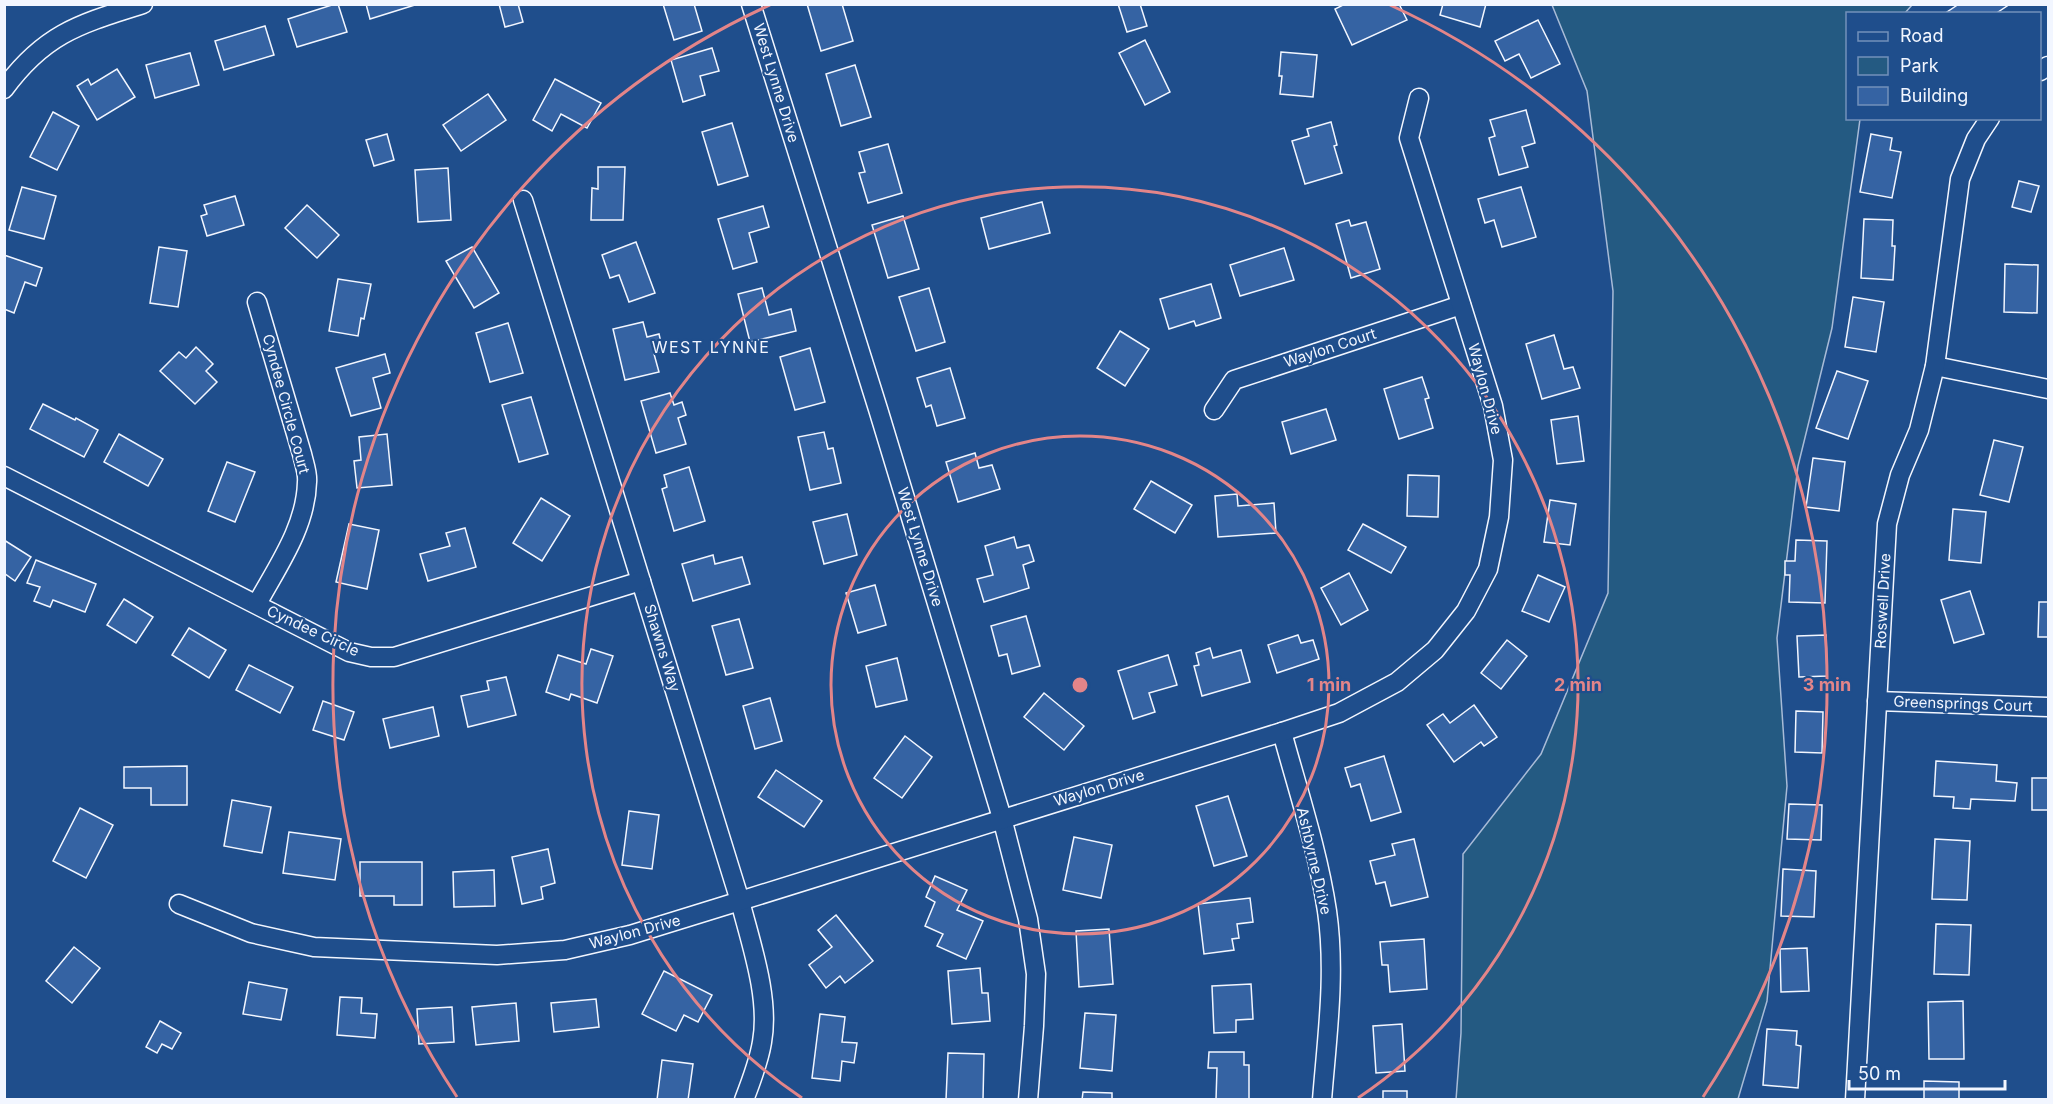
<svg xmlns="http://www.w3.org/2000/svg" width="2053" height="1104" viewBox="0 0 2053 1104" font-family="Inter,sans-serif">
<style>
.green{fill:#245a82;stroke:#a8bbd7;stroke-width:1.5}
.building{fill:#3563a3;stroke:#f2f6ff;stroke-width:1.5}
.lines{fill:none;stroke-linecap:round;stroke-linejoin:round}
.street-casing{stroke:#f2f6ff;stroke-width:21}
.street{stroke:#1f4e8c;stroke-width:18}
.ring{fill:none;stroke:#e38589;stroke-width:3}
.labels{text-anchor:middle;stroke-width:4.5;stroke-linejoin:round;paint-order:stroke}
.street-label{font-size:15px;fill:#f2f6ff;stroke:#1f4e8c}
.neighbourhood-label{font-size:16px;letter-spacing:1.5px;fill:#f2f6ff;stroke:#1f4e8c}
.centre{fill:#e38589;stroke:#1f4e8c;stroke-width:3}
.ring-label{font-size:18px;text-anchor:middle;font-weight:bold;fill:#e38589;stroke:#1f4e8c;stroke-width:4.5;stroke-linejoin:round;paint-order:stroke}
</style>
<rect width="100%" height="100%" fill="#1f4e8c"/>
<!-- green -->
<polygon class="green" points="1552,5 1912,5 1905,13 1848,14 1848,118 1860,119 1832,328 1798,466 1777,638 1787,786 1767,1001 1738,1099 1456,1100 1461,1033 1463,854 1541,754 1608,593 1613,291 1587,91"/>
<!-- building -->
<g class="building">
<polygon points="335,4 338,4 347,32 297,47 288,19"/>
<polygon points="366,4 418,4 370,19"/>
<polygon points="499,4 518,4 523,22 505,27"/>
<polygon points="663,4 694,4 702,31 674,40"/>
<polygon points="807,4 842,4 853,41 821,51"/>
<polygon points="1118,4 1140,4 1147,26 1127,32"/>
<polygon points="1345,4 1399,4 1407,20 1352,45 1335,9"/>
<polygon points="1443,4 1486,4 1480,27 1440,15"/>
<polygon points="1959,4 2010,4 1995,14 1944,14"/>
<polygon points="1538,20 1560,64 1531,78 1519,54 1505,61 1495,41"/>
<polygon points="265,26 274,55 224,70 215,41"/>
<polygon points="1145,40 1170,92 1145,105 1119,53"/>
<polygon points="712,48 719,71 700,76 705,95 683,102 671,60"/>
<polygon points="1281,52 1317,55 1313,97 1280,94 1282,76 1279,76"/>
<polygon points="190,53 199,85 155,98 146,65"/>
<polygon points="855,65 871,117 841,126 826,74"/>
<polygon points="117,69 135,97 97,120 77,86 88,79 91,85"/>
<polygon points="555,79 601,103 587,128 561,114 552,131 533,120"/>
<polygon points="488,94 506,120 461,151 443,125"/>
<polygon points="1526,110 1535,143 1522,147 1528,167 1499,175 1489,138 1495,136 1490,120"/>
<polygon points="53,112 79,126 57,170 30,157"/>
<polygon points="1331,122 1337,145 1334,146 1342,173 1305,184 1292,141 1309,136 1307,129"/>
<polygon points="732,123 748,176 718,185 702,132"/>
<polygon points="387,134 394,160 374,166 366,140"/>
<polygon points="1871,134 1892,138 1890,150 1901,152 1892,198 1860,192"/>
<polygon points="888,144 902,193 868,203 859,173 865,172 859,152"/>
<polygon points="598,167 625,167 623,220 591,220 592,188 598,189"/>
<polygon points="448,168 451,220 418,222 415,170"/>
<polygon points="2019,181 2039,186 2031,212 2012,207"/>
<polygon points="22,187 56,196 44,239 9,230"/>
<polygon points="1521,187 1536,237 1502,247 1494,220 1485,223 1478,199"/>
<polygon points="235,196 244,225 207,236 201,216 207,214 204,205"/>
<polygon points="1042,202 1050,233 989,249 981,218"/>
<polygon points="307,205 339,235 317,258 285,228"/>
<polygon points="763,206 769,227 749,233 757,262 733,269 718,219"/>
<polygon points="903,216 919,269 888,278 872,225"/>
<polygon points="1864,219 1893,220 1892,246 1895,246 1893,280 1861,278"/>
<polygon points="1349,220 1351,226 1366,222 1380,269 1351,278 1336,224"/>
<polygon points="636,242 655,293 629,302 619,275 610,278 602,255"/>
<polygon points="159,247 187,251 178,307 150,303"/>
<polygon points="472,247 499,293 474,308 446,261"/>
<polygon points="1284,248 1294,280 1240,296 1230,265"/>
<polygon points="4,255 42,268 36,286 25,282 14,313 4,309"/>
<polygon points="2005,264 2038,265 2037,313 2004,312"/>
<polygon points="338,279 371,284 364,319 361,318 358,336 329,331"/>
<polygon points="1211,284 1221,318 1196,326 1194,321 1169,329 1160,299"/>
<polygon points="762,288 769,315 791,309 796,331 750,342 738,294"/>
<polygon points="929,288 945,342 916,351 899,297"/>
<polygon points="1853,297 1884,302 1876,352 1845,347"/>
<polygon points="643,322 647,337 659,334 663,351 654,354 659,372 625,380 613,329"/>
<polygon points="508,323 523,373 490,382 476,333"/>
<polygon points="1120,331 1149,349 1125,386 1097,368"/>
<polygon points="1554,335 1564,369 1573,367 1580,388 1542,399 1526,344"/>
<polygon points="196,347 213,364 206,371 217,382 195,404 160,371 179,352 186,358"/>
<polygon points="810,348 825,402 795,410 780,357"/>
<polygon points="385,354 390,373 373,378 381,408 351,416 336,368"/>
<polygon points="950,368 965,418 937,426 931,405 926,407 917,378"/>
<polygon points="1837,371 1868,381 1848,439 1816,428"/>
<polygon points="1422,377 1429,398 1425,399 1433,428 1399,439 1384,389"/>
<polygon points="670,393 674,405 682,402 686,415 678,418 686,444 656,453 641,401"/>
<polygon points="531,397 548,454 519,462 502,405"/>
<polygon points="43,404 75,420 76,418 98,430 84,457 30,429"/>
<polygon points="1326,409 1336,440 1291,454 1282,422"/>
<polygon points="1578,416 1584,461 1557,464 1551,420"/>
<polygon points="824,432 828,449 833,448 841,483 810,490 798,437"/>
<polygon points="119,434 163,459 148,486 104,462"/>
<polygon points="387,434 392,485 357,488 354,461 361,460 359,437"/>
<polygon points="1994,440 2023,447 2009,502 1980,495"/>
<polygon points="975,453 979,468 992,465 1000,489 958,502 946,462"/>
<polygon points="1813,458 1845,462 1839,511 1806,507"/>
<polygon points="227,462 255,472 235,522 208,511"/>
<polygon points="689,467 705,521 674,531 662,489 667,487 664,475"/>
<polygon points="1408,475 1439,476 1438,517 1407,516"/>
<polygon points="1151,481 1192,505 1175,533 1134,509"/>
<polygon points="1237,494 1238,506 1274,503 1276,533 1218,537 1215,496"/>
<polygon points="541,498 570,516 542,561 513,543"/>
<polygon points="1550,500 1576,504 1570,545 1544,542"/>
<polygon points="1953,509 1986,512 1981,563 1949,560"/>
<polygon points="847,514 857,555 824,564 813,522"/>
<polygon points="349,524 379,530 367,589 336,582"/>
<polygon points="1363,524 1406,547 1391,573 1348,550"/>
<polygon points="465,528 476,567 428,581 420,554 450,546 446,533"/>
<polygon points="1014,537 1017,548 1029,545 1034,561 1023,565 1029,588 984,602 977,579 993,575 985,546"/>
<polygon points="4,540 31,557 15,581 4,573"/>
<polygon points="1796,540 1827,541 1825,603 1789,602 1790,575 1785,575 1785,561 1795,561"/>
<polygon points="713,555 715,564 742,557 750,584 693,601 682,564"/>
<polygon points="36,560 96,584 85,612 53,600 50,607 34,601 40,587 27,583"/>
<polygon points="1349,573 1368,610 1341,625 1321,588"/>
<polygon points="1538,575 1565,587 1549,622 1522,611"/>
<polygon points="875,585 886,625 858,633 846,593"/>
<polygon points="1970,591 1984,634 1954,643 1941,600"/>
<polygon points="124,599 153,617 136,643 107,625"/>
<polygon points="2039,602 2048,602 2048,637 2038,637"/>
<polygon points="1026,616 1040,666 1012,674 1007,654 999,656 991,626"/>
<polygon points="739,619 753,668 726,675 712,626"/>
<polygon points="189,628 226,650 209,678 172,655"/>
<polygon points="1298,635 1301,643 1313,640 1319,659 1277,673 1268,645"/>
<polygon points="1826,635 1827,676 1799,677 1797,636"/>
<polygon points="1507,640 1527,656 1501,689 1481,673"/>
<polygon points="1210,648 1213,658 1241,650 1250,682 1202,696 1194,666 1199,665 1196,653"/>
<polygon points="591,649 613,656 597,703 571,694 569,700 546,692 558,655 586,664"/>
<polygon points="1168,655 1177,685 1149,693 1155,712 1133,719 1118,671"/>
<polygon points="897,658 907,700 876,707 866,666"/>
<polygon points="249,665 293,687 280,713 236,690"/>
<polygon points="506,677 516,715 468,727 461,696 489,690 487,681"/>
<polygon points="1044,693 1084,726 1064,750 1024,717"/>
<polygon points="770,698 782,741 755,749 743,706"/>
<polygon points="323,701 354,712 344,740 313,730"/>
<polygon points="1474,705 1497,737 1484,746 1481,742 1454,762 1427,725 1443,714 1450,723"/>
<polygon points="433,707 439,736 390,748 383,719"/>
<polygon points="1796,711 1823,712 1822,753 1795,752"/>
<polygon points="905,736 932,757 902,798 874,778"/>
<polygon points="1384,756 1401,812 1371,821 1360,784 1351,787 1345,768"/>
<polygon points="1936,761 1997,765 1996,781 2017,783 2015,801 1971,799 1970,809 1953,808 1954,797 1934,796"/>
<polygon points="187,766 187,805 151,805 151,788 124,788 124,767"/>
<polygon points="776,770 822,801 804,827 758,797"/>
<rect x="2032" y="778" width="16" height="32"/>
<polygon points="1228,796 1247,856 1214,866 1196,806"/>
<polygon points="232,800 271,807 262,853 224,846"/>
<polygon points="1789,804 1822,805 1821,840 1787,839"/>
<polygon points="80,808 113,825 86,878 53,861"/>
<polygon points="629,811 659,815 652,869 622,865"/>
<polygon points="289,832 341,839 335,880 283,873"/>
<polygon points="1074,837 1112,845 1101,898 1063,890"/>
<polygon points="1414,839 1428,897 1391,906 1385,882 1376,884 1370,861 1395,855 1392,844"/>
<polygon points="1935,839 1970,841 1967,900 1932,899"/>
<polygon points="548,849 555,883 541,887 543,899 522,904 512,857"/>
<polygon points="360,862 422,862 422,905 394,905 394,896 360,896"/>
<polygon points="1783,869 1816,871 1814,917 1781,916"/>
<polygon points="494,870 495,906 454,907 453,872"/>
<polygon points="935,876 967,890 957,910 983,921 966,959 937,946 943,934 925,926 935,902 926,897"/>
<polygon points="1250,898 1253,922 1237,924 1239,938 1232,939 1234,950 1204,954 1198,904"/>
<polygon points="836,915 873,961 845,983 840,976 826,988 809,965 832,947 818,930"/>
<polygon points="1936,924 1971,925 1969,975 1934,974"/>
<polygon points="1109,929 1113,984 1079,987 1076,931"/>
<polygon points="1424,939 1427,989 1390,992 1388,965 1382,965 1380,942"/>
<polygon points="74,947 100,968 72,1003 46,981"/>
<polygon points="1807,948 1809,991 1781,992 1780,949"/>
<polygon points="980,968 982,993 988,993 990,1021 952,1024 948,971"/>
<polygon points="664,971 712,995 698,1022 684,1015 676,1031 642,1014"/>
<polygon points="249,982 287,989 281,1020 243,1014"/>
<polygon points="1251,984 1253,1019 1236,1020 1236,1032 1214,1033 1212,986"/>
<polygon points="340,997 362,998 361,1013 377,1014 375,1038 337,1035"/>
<polygon points="596,999 599,1027 554,1032 551,1003"/>
<polygon points="1963,1001 1964,1059 1929,1059 1928,1002"/>
<polygon points="516,1003 519,1041 476,1045 472,1007"/>
<polygon points="452,1007 454,1042 419,1044 417,1009"/>
<polygon points="1085,1013 1116,1015 1112,1071 1080,1068"/>
<polygon points="820,1014 845,1017 842,1042 857,1043 854,1063 842,1061 840,1081 812,1078"/>
<polygon points="160,1021 181,1033 172,1049 162,1044 157,1053 146,1047"/>
<polygon points="1402,1024 1405,1071 1376,1073 1373,1026"/>
<polygon points="1767,1029 1797,1031 1796,1045 1801,1046 1798,1088 1763,1085"/>
<polygon points="1209,1052 1244,1052 1244,1065 1249,1065 1249,1100 1216,1100 1217,1068 1208,1068"/>
<polygon points="948,1053 984,1054 983,1100 946,1100"/>
<polygon points="662,1060 693,1064 688,1100 657,1100"/>
<polygon points="1924,1081 1959,1082 1959,1100 1924,1100"/>
<rect x="1383" y="1091" width="24" height="9"/>
<polygon points="1083,1092 1112,1093 1112,1100 1082,1100"/>
</g>
<g class="lines">
<defs>
<g id="street">
<polyline points="751,4 878,409 1002,818 1028,919 1036,974 1034,1026 1028,1100"/>
<polyline points="2040,71 2048,66"/>
<path d="M4 89C45 33 80 24 143 4"/>
<path d="M523 200 740 901C751 944 770 998 762 1042 759 1061 751 1082 744 1100"/>
<polyline points="1935,366 2048,389"/>
<polyline points="1214,410 1234,380 1461,305"/>
<polyline points="4,476 349,652 371,657 394,657 641,581"/>
<path d="M257 604C277 567 306 527 307 482 308 473 304 463 302 454L257 302"/>
<polyline points="1877,701 2048,707"/>
<path d="M1282 732C1298 791 1318 851 1327 911 1336 973 1327 1037 1322 1100"/>
<polyline points="179,904 251,933 314,947 497,955 565,950 630,935 740,901 1282,732 1339,713 1397,682 1435,650 1466,611 1488,569 1499,517 1503,460 1493,406 1409,138 1419,98"/>
<polyline points="1855,1100 1887,524 1900,475 1919,430 1935,366 1960,179 1976,139 1990,118"/>
</g>
</defs>
<!-- street casing -->
<use href="#street" class="street-casing"/>
<!-- street -->
<use href="#street" class="street"/>
</g>
<!-- distance rings -->
<g class="ring">
<circle cx="1080" cy="685" r="249"/>
<path d="M802 1098A498 498 0 1 1 1358 1098"/>
<path d="M457 1097A747 747 0 0 1 770 5M1390 5A747 747 0 0 1 1703 1097"/>
</g>
<g class="labels">
<!-- street labels -->
<g class="street-label">
<text transform="translate(776 83) rotate(73)" y="5">West Lynne Drive</text>
<text transform="translate(1330 348) rotate(-18)" y="5">Waylon Court</text>
<text transform="translate(1485 389) rotate(75)" y="5">Waylon Drive</text>
<text transform="translate(286 404) rotate(75)" y="5">Cyndee Circle Court</text>
<text transform="translate(920 547) rotate(73)" y="5">West Lynne Drive</text>
<text transform="translate(1883 601) rotate(-87)" y="5">Roswell Drive</text>
<text transform="translate(313 631) rotate(25)" y="5">Cyndee Circle</text>
<text transform="translate(662 648) rotate(73)" y="5">Shawns Way</text>
<text transform="translate(1963 704) rotate(2)" y="5">Greensprings Court</text>
<text transform="translate(1099 788) rotate(-17)" y="5">Waylon Drive</text>
<text transform="translate(1314 861) rotate(77)" y="5">Ashbyrne Drive</text>
<text transform="translate(635 932) rotate(-15)" y="5">Waylon Drive</text>
</g>
<!-- neighbourhood labels -->
<g class="neighbourhood-label">
<text x="711" y="353">WEST LYNNE</text>
</g>
</g>
<circle cx="1080" cy="685" r="9" class="centre"/>
<g class="ring-label">
<text x="1329" y="691">1 min</text>
<text x="1578" y="691">2 min</text>
<text x="1827" y="691">3 min</text>
</g>
<!-- border -->
<rect width="2053" height="1104" fill="none" stroke="#f2f6ff" stroke-width="12"/>
<!-- legend -->
<rect x="1846" y="12" width="195" height="108" fill="#1f4e8c" stroke="#7391ba" stroke-width="1.5"/>
<rect x="1858" y="32" width="30" height="9" fill="#1f4e8c" stroke="#7391ba" stroke-width="1.5"/>
<text x="1900" y="42" font-size="18" fill="#f2f6ff">Road</text>
<rect x="1858" y="57" width="30" height="18" fill="#245a82" stroke="#7391ba" stroke-width="1.5"/>
<text x="1900" y="72" font-size="18" fill="#f2f6ff">Park</text>
<rect x="1858" y="87" width="30" height="18" fill="#3563a3" stroke="#7391ba" stroke-width="1.5"/>
<text x="1900" y="102" font-size="18" fill="#f2f6ff">Building</text>
<!-- scale -->
<path d="M1849 1080v9h156v-9" fill="none" stroke="#f2f6ff" stroke-width="3"/>
<text x="1858" y="1080" font-size="18" fill="#f2f6ff" stroke="#1f4e8c" stroke-width="4.5" paint-order="stroke">50 m</text>
</svg>
